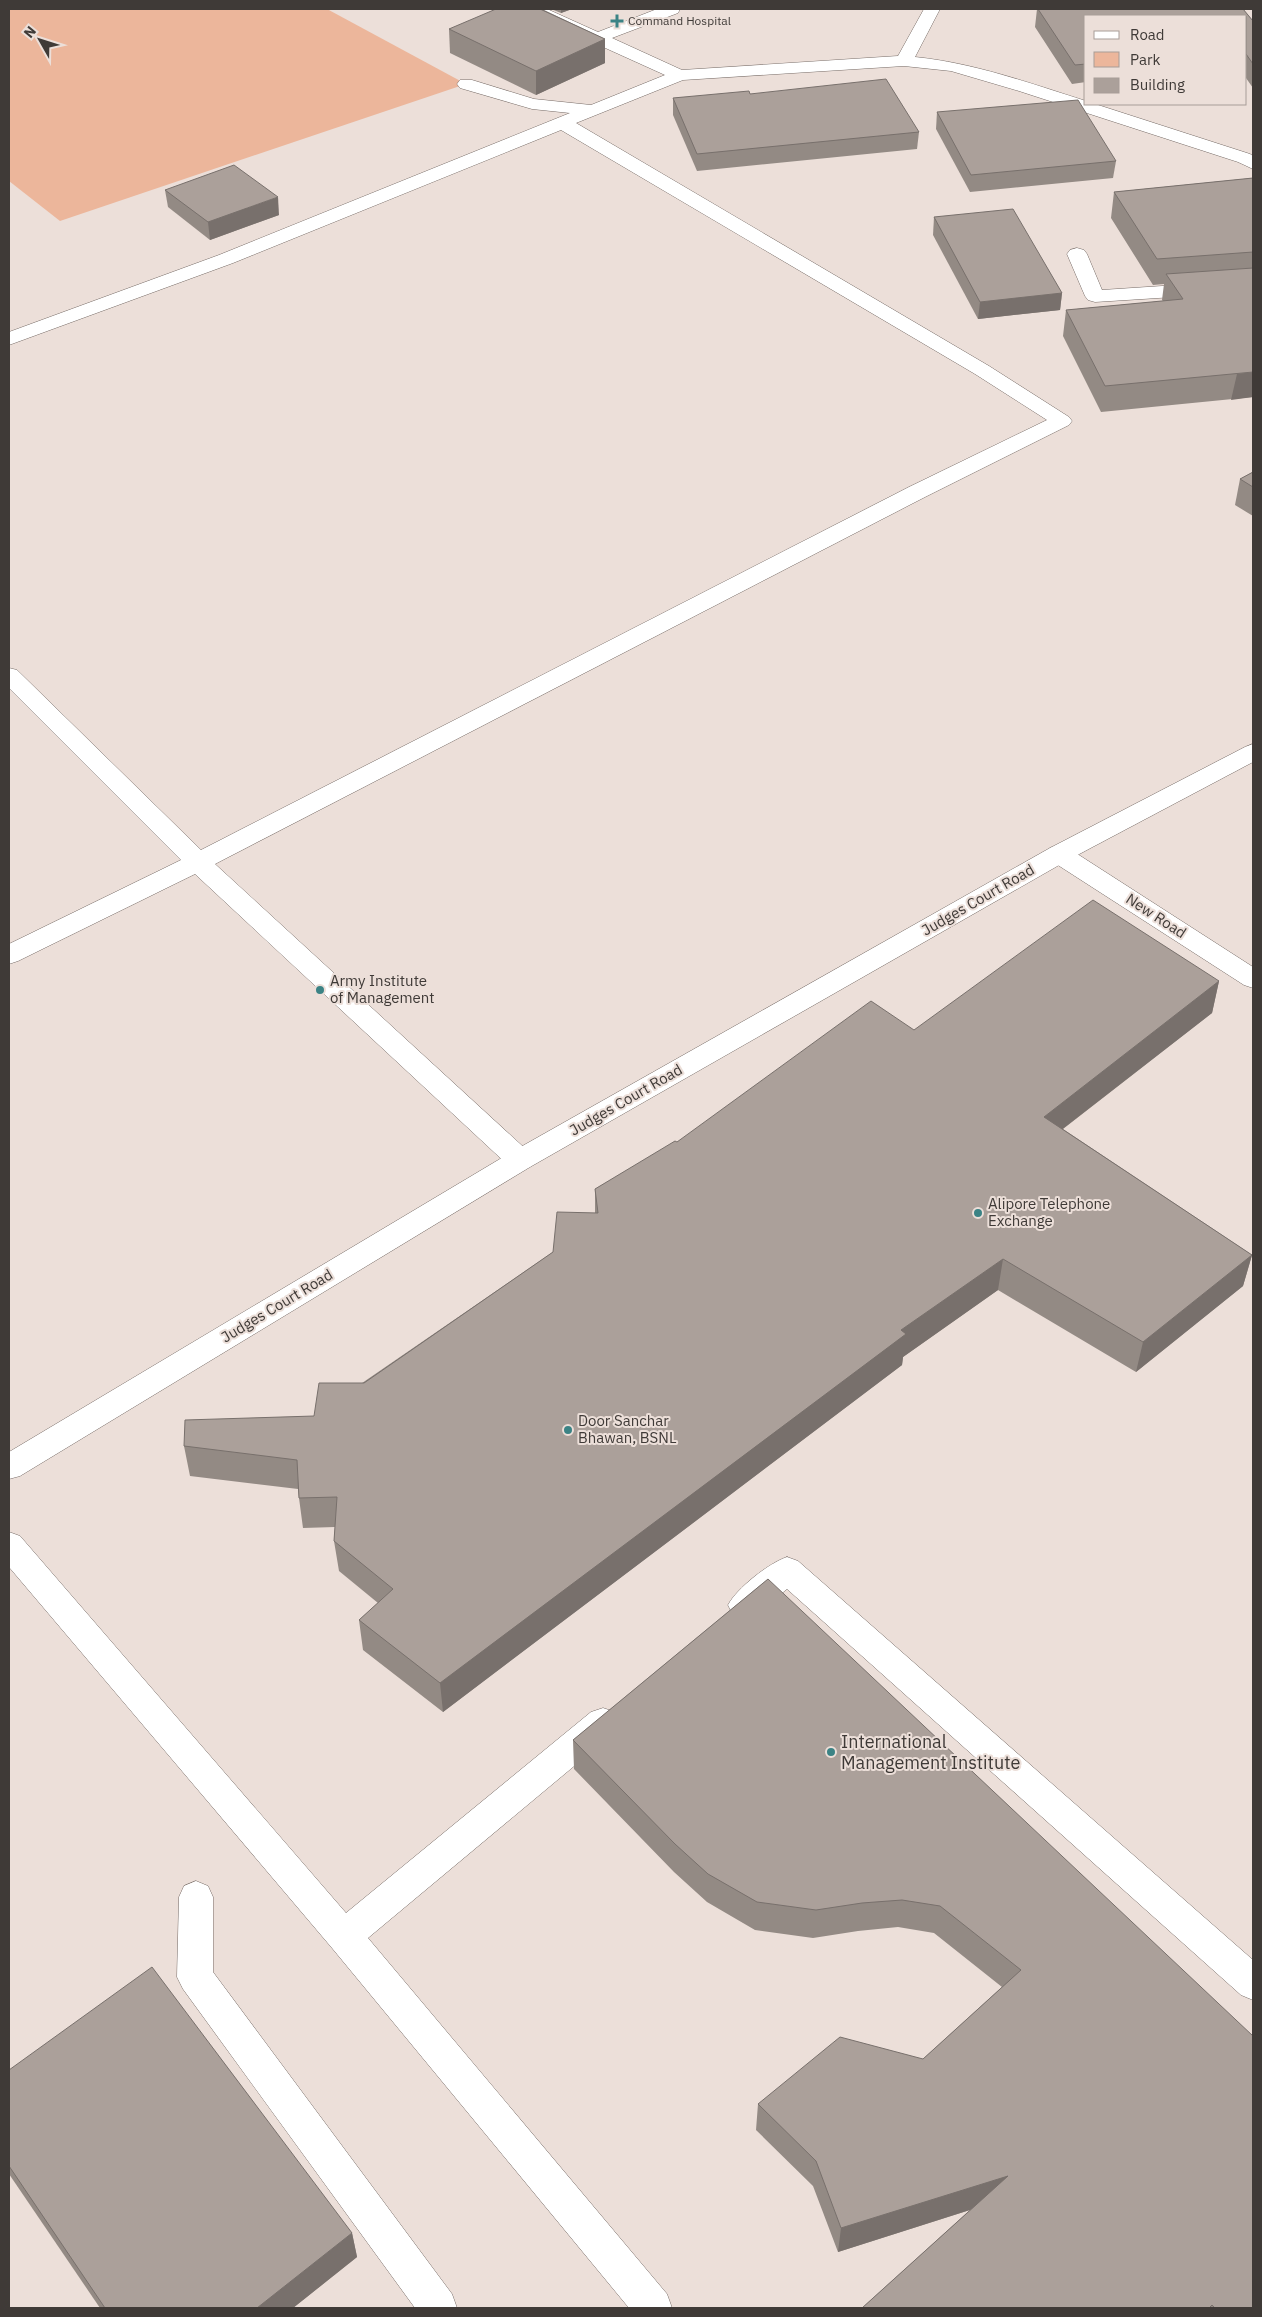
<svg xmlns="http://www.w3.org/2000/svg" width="1262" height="2317" viewBox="0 0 1262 2317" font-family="'IBM Plex Sans',sans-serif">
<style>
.green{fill:#ecb69b}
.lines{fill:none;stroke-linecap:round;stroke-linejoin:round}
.service-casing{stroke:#766b66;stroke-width:1}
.primary-casing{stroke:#766b66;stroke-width:1}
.trunk-casing{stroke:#766b66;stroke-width:1}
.service{fill:#fff;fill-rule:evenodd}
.primary{fill:#fff;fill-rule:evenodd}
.trunk{fill:#fff;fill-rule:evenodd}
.wall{fill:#938a84}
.shaded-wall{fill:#78706c}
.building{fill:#aba09a;stroke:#78706c}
.poi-dot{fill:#3b8385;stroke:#ecdfd9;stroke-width:2}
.labels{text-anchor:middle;stroke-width:4;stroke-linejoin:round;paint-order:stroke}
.far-poi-label{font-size:12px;fill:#3f3a37;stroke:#ecdfd9;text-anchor:start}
.street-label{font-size:15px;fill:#3f3a37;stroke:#ecdfd9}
.poi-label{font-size:15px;fill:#3f3a37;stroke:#ecdfd9;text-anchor:start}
.near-poi-label{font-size:18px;fill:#3f3a37;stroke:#ecdfd9;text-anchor:start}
</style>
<rect width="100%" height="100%" fill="#ecdfd9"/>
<!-- green -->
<polygon class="green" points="9,9 327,9 466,84 60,221 9,181"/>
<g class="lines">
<defs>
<g id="service">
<path d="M526 9H547L598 32 657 9H680L678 13 612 38 682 70 898 56 924 9H940L915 57C974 63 1029 83 1086 101V104H1095L1250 154 1253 156V169L1238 162 1019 91 951 71 904 66 683 80 576 123 989 366 1069 417 1072 421 1069 425 925 497 215 864 530 1153 534 1160 530 1167 520 1170 510 1167 195 874 18 961 9 964V944L181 860 9 688V668L17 670 201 850 909 487 1047 420 975 374 561 130 233 263 9 345V332L219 255 570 113 532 109 460 88 457 84 460 80H472L534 99 591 105 665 75 528 13Z"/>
<polygon points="1077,248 1084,250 1087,254 1102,290 1253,280 1253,292 1095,302 1088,300 1085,296 1067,254 1070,250"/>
<polygon points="9,1532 20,1536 346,1913 591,1712 603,1708 615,1712 619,1722 615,1732 368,1938 667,2294 672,2308 629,2308 332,1948 9,1567"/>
<path d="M787 1557 798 1561 1253 1960V2000L1241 1995 787 1589 755 1615 744 1619 733 1615 728 1605C737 1588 769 1563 787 1557Z"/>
<polygon points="196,1881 208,1886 213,1897 213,1972 452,2294 457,2308 415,2308 183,1989 177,1977 179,1897 184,1886"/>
</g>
<polygon id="primary" points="1059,846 1068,848 1253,967 1253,988 1244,985 1050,860 1047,854 1050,848"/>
<polygon id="trunk" points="1253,744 1253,762 1068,860 530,1167 20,1476 9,1479 9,1452 510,1153 1050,848 1245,747"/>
</defs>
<!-- service casing -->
<use href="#service" class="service-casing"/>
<!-- primary casing -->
<use href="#primary" class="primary-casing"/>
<!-- trunk casing -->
<use href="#trunk" class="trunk-casing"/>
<!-- service -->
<use href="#service" class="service"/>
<!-- primary -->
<use href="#primary" class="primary"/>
<!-- trunk -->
<use href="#trunk" class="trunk"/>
</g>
<!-- wall -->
<g class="wall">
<polygon points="542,9 605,39 605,63 536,95 450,53 449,29"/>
<polygon points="551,9 572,9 561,13"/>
<polygon points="1037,9 1243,9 1253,21 1253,88 1246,78 1246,16 1086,16 1086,82 1072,84 1035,27"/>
<polygon points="750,94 919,132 917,149 697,171 673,115 673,98"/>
<polygon points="937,112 1116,161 1113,178 970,192 936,129"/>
<polygon points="1253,178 1253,397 1101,412 1063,336 1066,310 1163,301 1162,300 1164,284 1153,285 1111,218 1114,192"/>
<polygon points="165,190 279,215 210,240 168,207"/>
<polygon points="934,217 1062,293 1060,310 978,319 933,235"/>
<polygon points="1253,472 1253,516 1235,505 1240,479"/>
<polygon points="1219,981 1212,1013 1063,1129 1252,1255 1243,1286 1136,1372 998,1290 903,1357 902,1365 443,1712 363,1650 359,1620 378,1603 339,1571 334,1541 335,1527 303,1528 299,1498 298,1489 190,1476 184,1446 314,1416 553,1252 595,1213 595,1189 677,1142 914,1030"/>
<polygon points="768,1579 1253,2308 862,2308 970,2210 838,2252 813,2186 756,2130 758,2104 923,2059 1002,1987 934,1933 898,1927 858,1931 813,1938 755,1930 707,1902 674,1872 574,1769 573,1740"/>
<polygon points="9,2070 352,2233 357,2257 293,2308 100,2308 9,2174"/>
</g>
<!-- shaded-wall -->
<g class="shaded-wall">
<polygon points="561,9 572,9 561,13"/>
<polygon points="605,39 605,63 536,95 536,71"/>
<polygon points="278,197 279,215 210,240 208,222"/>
<polygon points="1062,293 1060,310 978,319 980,302"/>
<polygon points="1253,372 1253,397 1231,400 1237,374"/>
<polygon points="1219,981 1212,1013 1038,1148 1044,1117"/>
<polygon points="1252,1255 1243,1286 1136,1372 1143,1342"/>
<polygon points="1003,1259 998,1290 903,1357 902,1365 443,1712 440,1683 901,1330"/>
<polygon points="1008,2176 1001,2200 838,2252 841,2228"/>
<polygon points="352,2233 357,2257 293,2308 257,2308"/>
</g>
<!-- building -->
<g class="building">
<polygon points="496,9 540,9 605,39 536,71 449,29"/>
<polygon points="1038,9 1243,9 1253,21 1253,64 1246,54 1246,16 1086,16 1086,64 1075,65"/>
<polygon points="886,79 919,132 697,154 673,98 749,91 750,94"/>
<polygon points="1078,100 1116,161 971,175 937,112"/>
<polygon points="234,165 278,197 208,222 165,190"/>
<polygon points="1253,178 1253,252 1157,259 1114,192"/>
<polygon points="1013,209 1062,293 980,302 934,217"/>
<polygon points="1253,268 1253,372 1105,386 1066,310 1183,299 1166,274"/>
<polygon points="1253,472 1253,487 1240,479"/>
<polygon points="1093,900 1219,981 1044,1117 1252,1255 1143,1342 1003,1259 901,1330 906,1334 440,1683 359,1620 393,1589 334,1541 337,1497 299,1498 297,1460 184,1446 185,1420 314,1416 319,1383 364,1383 553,1252 557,1212 598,1213 595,1189 675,1141 677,1142 871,1001 914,1030"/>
<polygon points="768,1579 1253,2036 1253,2308 1215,2308 1212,2305 1209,2308 862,2308 1008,2176 841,2228 816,2161 758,2104 840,2037 923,2059 1021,1970 940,1906 902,1900 862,1903 816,1910 757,1902 708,1874 675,1844 573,1740"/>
<polygon points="152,1967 352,2233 257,2308 105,2308 9,2166 9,2070"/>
</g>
<!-- markers -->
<g class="poi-dot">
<path d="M614.5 13.5h5v5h5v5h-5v5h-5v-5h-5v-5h5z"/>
<circle cx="320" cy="990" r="5"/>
<circle cx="978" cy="1213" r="5"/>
<circle cx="568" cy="1430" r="5"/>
<circle cx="831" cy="1752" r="5"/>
</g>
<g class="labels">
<!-- far-poi labels -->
<g class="far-poi-label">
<text x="628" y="25">Command Hospital</text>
</g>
<!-- street labels -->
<g class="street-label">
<text transform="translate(978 900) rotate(-30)" y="5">Judges Court Road</text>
<text transform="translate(1156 916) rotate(33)" y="5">New Road</text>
<text transform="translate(626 1100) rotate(-30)" y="5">Judges Court Road</text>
<text transform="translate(277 1306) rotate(-31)" y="5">Judges Court Road</text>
</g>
<!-- poi labels -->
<g class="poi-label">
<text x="330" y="986">Army Institute<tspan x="330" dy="17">of Management</tspan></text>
<text x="988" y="1209">Alipore Telephone<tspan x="988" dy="17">Exchange</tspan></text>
<text x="578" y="1426">Door Sanchar<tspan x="578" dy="17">Bhawan, BSNL</tspan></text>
</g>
<!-- near-poi labels -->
<g class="near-poi-label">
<text x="841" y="1748">International<tspan x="841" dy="21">Management Institute</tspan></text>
</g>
</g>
<!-- border -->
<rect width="1262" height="2317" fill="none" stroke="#3f3a37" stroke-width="20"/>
<!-- legend -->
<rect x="1084" y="15" width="162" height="90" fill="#ecdfd9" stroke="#a79d98"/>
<rect x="1094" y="31" width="25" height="8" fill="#ffffff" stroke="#a79d98"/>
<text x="1130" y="40" font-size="15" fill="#3f3a37">Road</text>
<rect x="1094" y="52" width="25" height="15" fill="#ecb69b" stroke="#a79d98"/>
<text x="1130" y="65" font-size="15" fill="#3f3a37">Park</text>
<rect x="1094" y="78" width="25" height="15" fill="#aba09a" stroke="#a79d98"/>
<text x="1130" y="90" font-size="15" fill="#3f3a37">Building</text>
<!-- north arrow -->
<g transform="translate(40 40) rotate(309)" stroke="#ecdfd9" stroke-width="4" paint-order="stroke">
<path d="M0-4L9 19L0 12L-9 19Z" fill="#3f3a37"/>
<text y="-8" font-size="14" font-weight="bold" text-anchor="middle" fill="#3f3a37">N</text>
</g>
</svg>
